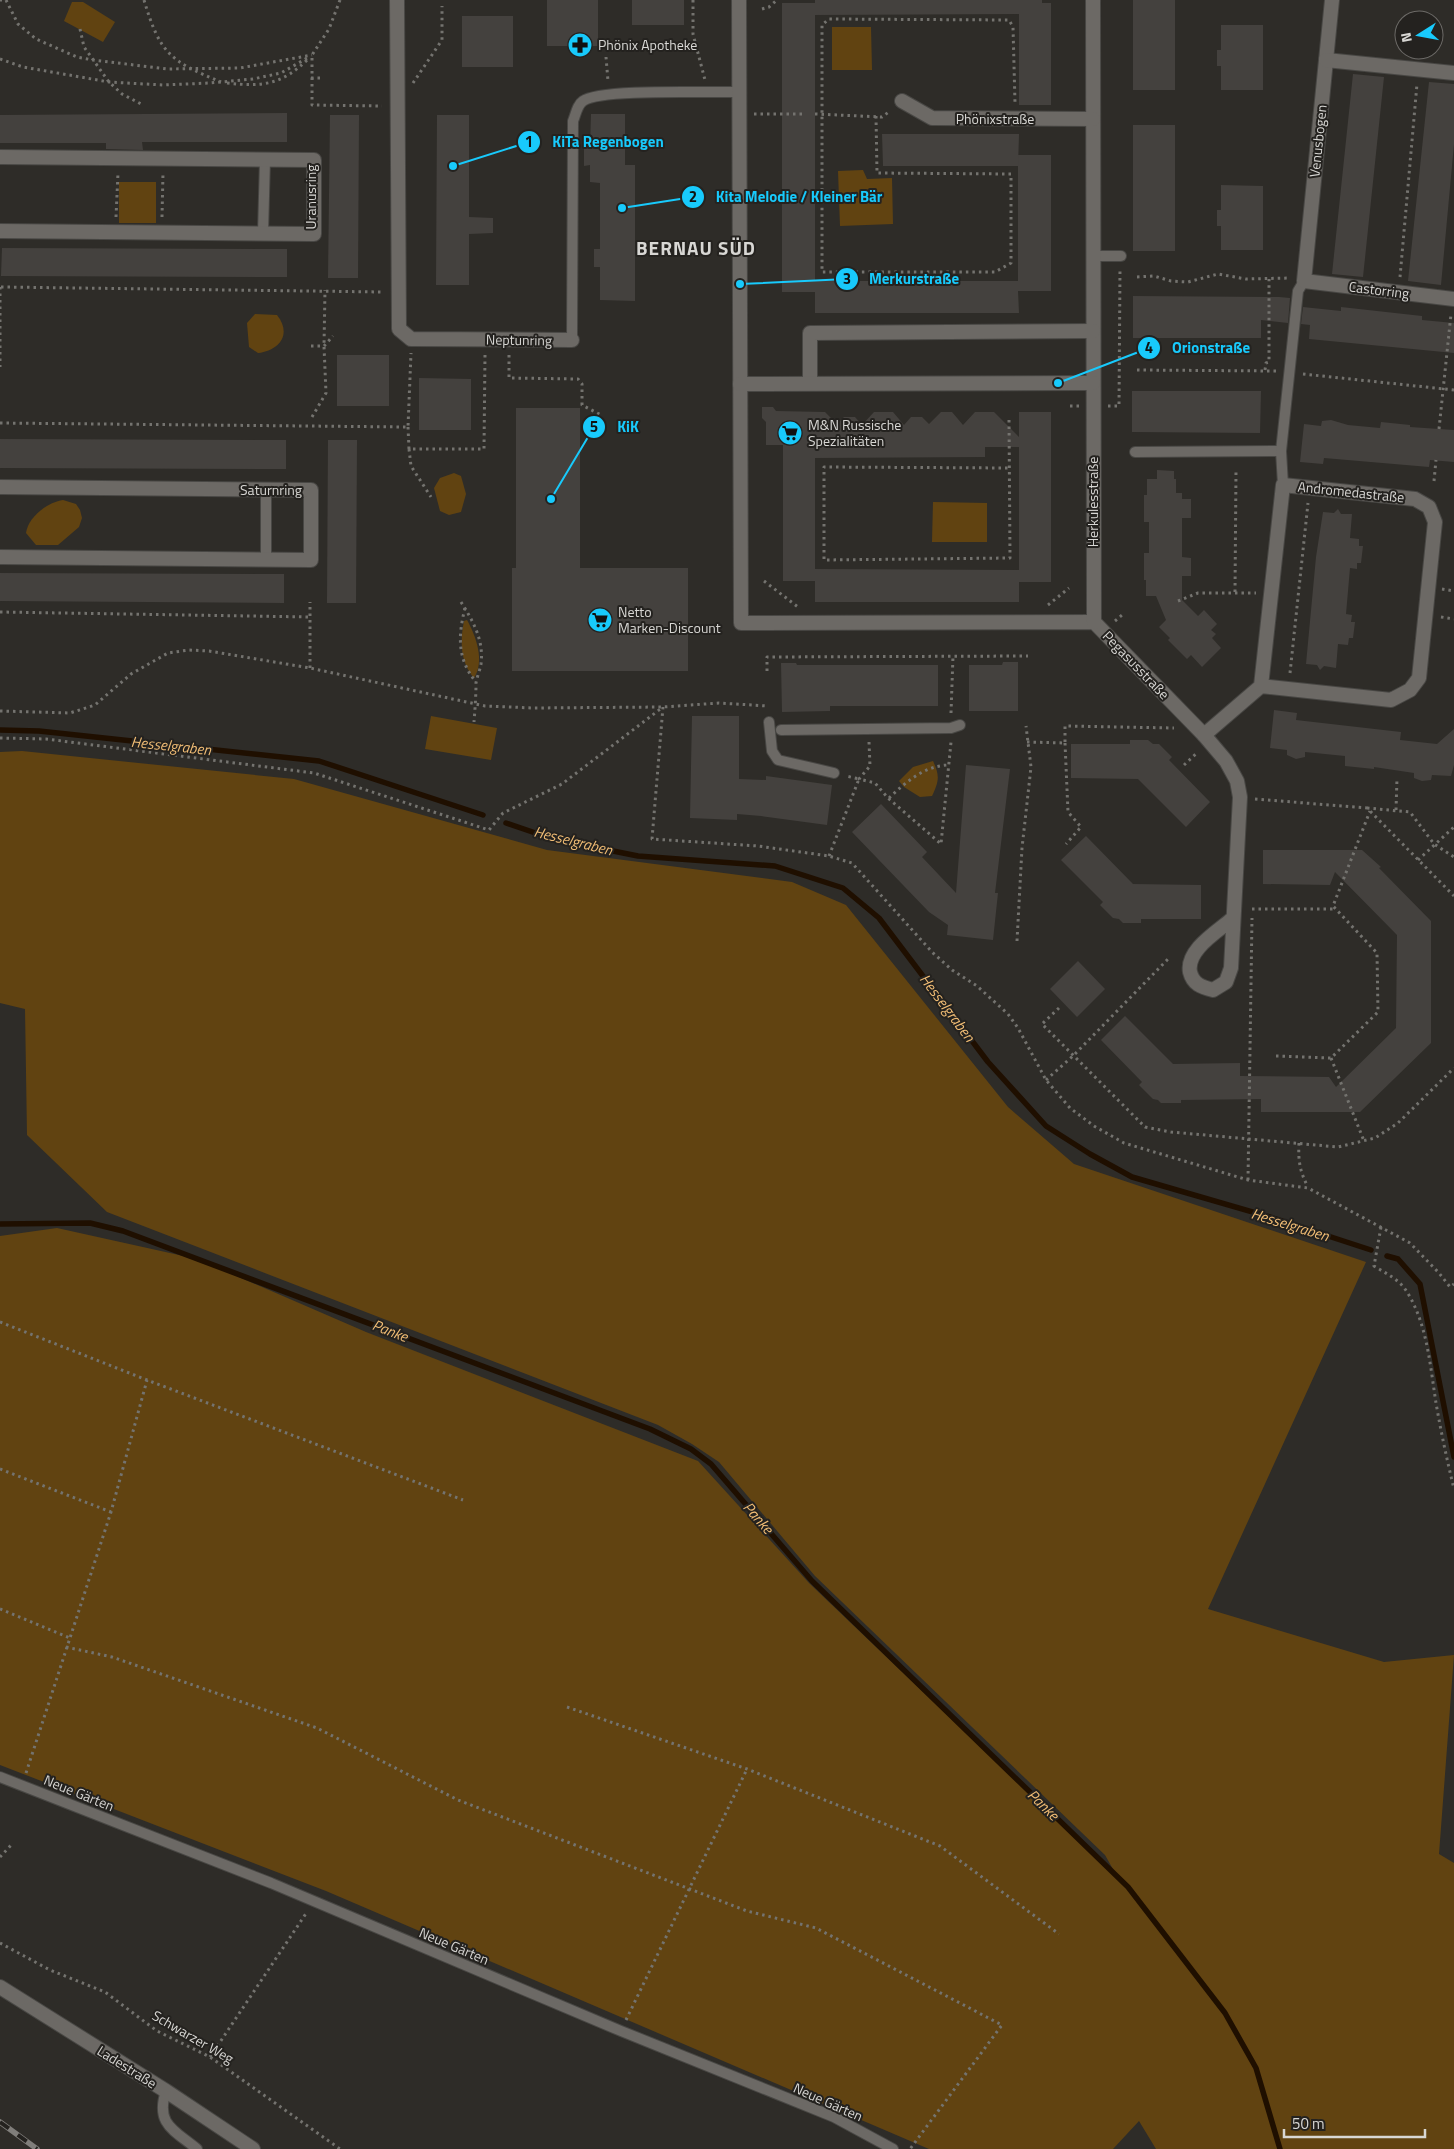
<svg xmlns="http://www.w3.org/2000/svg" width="1454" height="2149" viewBox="0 0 1454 2149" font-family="'Titillium Web',sans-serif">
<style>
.green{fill:#614311}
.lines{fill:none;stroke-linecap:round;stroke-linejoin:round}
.stream{stroke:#1f0f00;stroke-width:5.5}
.building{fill:#44413e;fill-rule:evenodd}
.service-casing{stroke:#484744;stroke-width:12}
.minor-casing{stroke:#484744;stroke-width:16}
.tertiary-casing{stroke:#484744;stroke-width:16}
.path{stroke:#74736f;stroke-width:3;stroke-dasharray:2.5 4;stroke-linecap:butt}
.service{stroke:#6c6965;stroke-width:10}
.minor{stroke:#6c6965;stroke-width:14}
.tertiary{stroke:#6c6965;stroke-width:14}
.rail-casing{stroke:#807e7b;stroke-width:5.5}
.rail{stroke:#24221f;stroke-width:4;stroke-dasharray:11;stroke-linecap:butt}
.labels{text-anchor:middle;stroke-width:4;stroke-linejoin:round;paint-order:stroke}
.poi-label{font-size:14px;fill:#d8d7d4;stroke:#24221f;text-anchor:start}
.street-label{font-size:14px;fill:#d8d7d4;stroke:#24221f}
.water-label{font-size:15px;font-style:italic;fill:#f1bd75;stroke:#24221f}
.district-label{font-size:19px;font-weight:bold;letter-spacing:1px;fill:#d8d7d4;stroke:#24221f}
.leader{fill:none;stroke:#18cafc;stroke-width:2}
.callout-dot{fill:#18cafc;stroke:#24221f;stroke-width:2}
.mark-label{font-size:15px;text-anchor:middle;font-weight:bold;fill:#111}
.callout-label{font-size:15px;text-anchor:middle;font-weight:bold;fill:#18cafc;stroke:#24221f;stroke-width:4;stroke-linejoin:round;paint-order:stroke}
</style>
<rect width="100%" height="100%" fill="#2e2c28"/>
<!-- green -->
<g class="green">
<polygon points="72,2 83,2 115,22 103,42 64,21"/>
<polygon points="832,27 871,27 872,70 832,70"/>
<polygon points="863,170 867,179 892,178 893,224 840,226 838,171"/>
<rect x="119" y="182" width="37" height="41"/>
<path d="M255 314 277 315C292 334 280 350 258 353L249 347 247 323Z"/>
<polygon points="454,473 461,476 466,494 461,512 449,515 440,511 434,488 440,478"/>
<path d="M63 500 76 504 80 510 82 518 79 527 58 545H36L26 533C28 517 48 502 63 500Z"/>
<polygon points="933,502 987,503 987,542 932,542"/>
<path d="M467 620C476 636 485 661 474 678 460 662 460 641 464 621Z"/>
<polygon points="431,716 497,728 491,760 425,749"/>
<polygon points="22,751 294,779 547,850 792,882 846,905 1008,1107 1074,1164 1366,1262 1208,1609 1384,1662 1454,1655 1439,1854 1454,1863 1454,2149 1156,2149 1139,2121 1113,2149 929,2149 326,1891 0,1765 0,1236 57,1228 197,1259 366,1332 698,1461 809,1583 1118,1878 1105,1855 815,1576 719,1462 692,1444 658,1425 107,1212 27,1135 25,1009 0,1003 0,752"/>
<path d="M933 761C940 776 939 781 932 796L920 797 904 787 899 781 913 767Z"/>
</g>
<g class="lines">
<!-- stream -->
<g class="stream">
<polyline points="0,730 39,731 319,761 483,815"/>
<polyline points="506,823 553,839 638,856 775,866 843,888 879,918 988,1062 1046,1126 1090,1154 1132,1177 1273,1218 1371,1250"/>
<polyline points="0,1224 90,1223 123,1231 650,1429 691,1449 711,1464 812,1581 1128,1887 1225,2013 1256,2068 1280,2149"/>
<polyline points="1387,1256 1398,1259 1420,1284 1454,1457"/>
</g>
</g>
<!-- building -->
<g class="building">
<rect x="547" y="0" width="51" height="46"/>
<rect x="632" y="0" width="52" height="25"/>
<polygon points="815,0 1042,0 1042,3 1051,3 1051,105 1019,105 1019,14 815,15 815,283 815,281 1018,281 1018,284 1018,155 1051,155 1051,291 1018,291 1019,313 815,313 815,292 782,292 782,3 815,3 815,6"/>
<rect x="1133" y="0" width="42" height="90"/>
<rect x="462" y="16" width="51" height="51"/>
<polygon points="1221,25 1263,25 1263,90 1221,90 1221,66 1217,66 1217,50 1221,50"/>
<polygon points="1353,74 1384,77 1363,277 1332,274"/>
<polygon points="1429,82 1454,84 1454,144 1441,285 1408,281"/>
<polygon points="287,113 287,142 142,142 143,150 106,149 106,143 0,143 0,115"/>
<polygon points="591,114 625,114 625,165 635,165 635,301 600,300 600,267 594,267 594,249 600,249 600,183 590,182 590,165 584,166 584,148 590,148"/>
<polygon points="330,115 359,115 358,278 328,278"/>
<polygon points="437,115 469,115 469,217 493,218 493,233 469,234 469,285 436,285"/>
<rect x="1133" y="125" width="42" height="126"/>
<polygon points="882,134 1019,134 1018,166 883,166"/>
<polygon points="1221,185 1263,186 1263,250 1221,250 1221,226 1217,226 1217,210 1221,210"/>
<polygon points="2,248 287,249 287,277 1,276"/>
<polygon points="1133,296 1279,297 1290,298 1288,323 1261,320 1261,338 1133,338"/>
<polygon points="1303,307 1341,311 1341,307 1422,316 1422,320 1454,323 1454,353 1309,339 1310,325 1301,324"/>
<rect x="337" y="355" width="52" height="51"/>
<polygon points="419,378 471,379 471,430 419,430"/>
<polygon points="1132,391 1261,391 1260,433 1132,432"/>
<path d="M762 407H773L776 411 825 412 837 424 844 417H855L862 425 874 412H893L904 425 911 417H922L929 424 941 412H952L963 425 975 412H994L1019 437V412H1051V582H1019V602H815V581H783V445H766V422L762 418ZM985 447H1019V570L815 569V579V458L985 457Z"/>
<polygon points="516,408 580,408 580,568 688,568 688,671 512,671 512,568 516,568"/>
<polygon points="1331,420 1348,425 1380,428 1381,422 1410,425 1410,427 1454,430 1454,462 1430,460 1429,467 1324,458 1323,464 1300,462 1304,424 1321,426 1322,421"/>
<polygon points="0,439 286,440 286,469 0,468"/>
<polygon points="328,440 357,440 356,603 327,603"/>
<polygon points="1157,470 1174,471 1174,479 1176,479 1176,493 1182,493 1182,499 1191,499 1191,518 1182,518 1182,557 1191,558 1191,576 1182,576 1182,600 1198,616 1204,610 1217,624 1211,630 1216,634 1212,638 1221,648 1202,667 1191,655 1187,659 1168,640 1170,638 1159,627 1166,620 1156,596 1146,596 1146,580 1144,580 1144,553 1149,553 1149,522 1144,522 1144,495 1147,495 1147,479 1157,479"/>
<polygon points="1338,509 1341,514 1352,514 1350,538 1359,539 1359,546 1363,546 1361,563 1357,563 1357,569 1350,568 1346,614 1352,615 1351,622 1355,622 1353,638 1349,638 1348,645 1338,644 1336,668 1324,666 1320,670 1317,665 1306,664 1316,557 1323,512 1334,513"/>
<polygon points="0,573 284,574 284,603 0,601"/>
<polygon points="1003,662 1018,662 1018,711 969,711 969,665 1002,665"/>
<polygon points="781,663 796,663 797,665 938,665 938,706 830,706 830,711 782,712"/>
<polygon points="1274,710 1297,713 1296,720 1401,732 1400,740 1437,744 1454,729 1454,765 1451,776 1432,775 1431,780 1422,781 1414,778 1414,773 1374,767 1374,769 1345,766 1345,756 1305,752 1305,757 1296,759 1287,755 1287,750 1270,748"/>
<polygon points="692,716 739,716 739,779 766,780 766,776 832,785 827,825 761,816 737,814 737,820 690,818"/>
<polygon points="1130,740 1148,740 1153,744 1159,744 1172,757 1169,760 1210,802 1186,827 1138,779 1071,778 1071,744 1130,744"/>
<polygon points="966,765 1010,769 995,893 998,893 993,940 947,935 948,925 929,912 852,832 881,804 927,852 922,857 956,893"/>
<polygon points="1086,836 1133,884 1201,885 1201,919 1141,919 1141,923 1123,923 1119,919 1113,918 1100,905 1103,902 1061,860"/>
<polygon points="1263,850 1362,850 1381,867 1379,868 1431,921 1431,1043 1360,1112 1261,1112 1261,1099 1181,1100 1181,1103 1161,1103 1158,1100 1153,1099 1139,1085 1142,1082 1101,1040 1125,1016 1173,1064 1240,1063 1240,1076 1329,1077 1336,1087 1396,1028 1397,935 1335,872 1330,885 1263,884"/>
<polygon points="1078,961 1105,989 1077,1017 1050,989"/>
</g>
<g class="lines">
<defs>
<g id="service">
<polyline points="263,233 265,159"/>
<polyline points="1094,256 1121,256"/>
<path d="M572 340 573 121C576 114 577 105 583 101 600 88 712 93 739 92"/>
<polyline points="1135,452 1281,451"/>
<polyline points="1283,485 1281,451 1298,291 1304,281"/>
<polyline points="266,559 266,490"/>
<polyline points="769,722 772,751 778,760 834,773"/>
<polyline points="781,730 951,728 960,725"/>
<polyline points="0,1777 271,1883 621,2031 834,2117 893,2149"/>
<path d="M166 2091C155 2124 174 2130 197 2149"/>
</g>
<g id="minor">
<polyline points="397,0 399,329 411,339 572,340"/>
<path d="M739 0 741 623 1094 622 1204 735 1226 761 1237 781 1240 797 1231 968 1226 982 1213 990C1201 987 1193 984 1190 972 1186 950 1217 932 1232 919"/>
<polyline points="1093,0 1094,622"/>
<polyline points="1332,0 1304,281 1454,299"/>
<polyline points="1326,60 1454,73"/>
<polyline points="902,101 932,118 1093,119"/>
<polyline points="0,157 314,160 314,234 0,231"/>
<polyline points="810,383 810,333 1093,331"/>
<polyline points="740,384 1093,383"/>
<polyline points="0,487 311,490 311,560 0,557"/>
<polyline points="1204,735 1261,686 1283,485 1415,499 1429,507 1435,522 1419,678 1410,690 1391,700 1261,686"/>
</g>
<polyline id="tertiary" points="0,1987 166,2091 253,2149"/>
</defs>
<!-- service casing -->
<use href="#service" class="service-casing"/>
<!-- minor casing -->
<use href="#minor" class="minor-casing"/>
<!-- tertiary casing -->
<use href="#tertiary" class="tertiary-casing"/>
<!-- path -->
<g class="path">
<polyline points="0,0 2,0"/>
<polyline points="6,0 18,24 36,39 77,57 93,60 167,69 240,68 312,55"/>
<path d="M144 0C160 54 170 61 221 82"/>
<polyline points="340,0 329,29 312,55 312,105 382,106"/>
<polyline points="693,0 693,34 705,80"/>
<polyline points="762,9 769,7 777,0"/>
<polyline points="80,29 84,47 109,82 122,94 143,105"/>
<polyline points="606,57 608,81"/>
<polyline points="0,59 23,67 109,82 163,85 210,83 253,79 281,73 309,57"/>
<polyline points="311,78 323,78"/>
<path d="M227 83C262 87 282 85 308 59"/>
<polyline points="413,83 442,40 442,6"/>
<polyline points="754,114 803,114"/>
<polyline points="815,114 882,117 890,111"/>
<polyline points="876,116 877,173 1011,174 1011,263 995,272 822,272 822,25 829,19 1009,20 1013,27 1015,103"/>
<polyline points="116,217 118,173"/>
<polyline points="162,217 163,173"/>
<polyline points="1137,277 1154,276 1171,281 1188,282 1218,274 1246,279 1290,278"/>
<polyline points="1400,277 1417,84"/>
<polyline points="0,287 0,367"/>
<polyline points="1,287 383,292"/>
<polyline points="311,346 324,346 333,336"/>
<polyline points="509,355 509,378 578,379 582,384 582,405 601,415"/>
<polyline points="1137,370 1276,371"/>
<polyline points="1265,370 1266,363 1269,362 1269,279"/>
<polyline points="1303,374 1454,390"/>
<polyline points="1070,406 1079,406"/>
<polyline points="1108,406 1119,406 1120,269"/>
<polyline points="312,417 326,393 324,346 325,290"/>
<polyline points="1009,420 1010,558 824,560 824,467 1010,468"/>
<polyline points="0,423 408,427 411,353"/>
<polyline points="408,427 409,449 484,449 485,355"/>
<polyline points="1439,429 1451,314"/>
<polyline points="409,449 411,466 431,497"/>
<polyline points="1434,481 1436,460"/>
<polyline points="764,581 798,607"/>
<polyline points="1442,589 1454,591"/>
<polyline points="1235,592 1236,471"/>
<polyline points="1178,601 1198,593 1256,593"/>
<path d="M461 602C473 621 484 640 481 664 480 670 477 677 476 683 476 696 475 709 474 722"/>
<polyline points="1048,605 1069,588"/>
<path d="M465 608C458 636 457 659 476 682"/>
<polyline points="0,612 311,617"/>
<polyline points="1441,617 1454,619"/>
<polyline points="1115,621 1122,615"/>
<polyline points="310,668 310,602"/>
<polyline points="767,671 767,657 1028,656"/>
<polyline points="1290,673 1308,503"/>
<polyline points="663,707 652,839 758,846 829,856 852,863 932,952 952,970 977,986 1008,1014 1018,1028 1046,1080 1070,1108 1094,1126 1124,1143 1248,1180 1308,1188 1410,1243 1439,1273 1450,1287 1454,1284"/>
<polyline points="0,711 70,713 95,705 131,674 168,653 189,650 209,651 310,668 485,706 533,708 663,707 719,703 768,706"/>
<polyline points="951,713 953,656"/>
<polyline points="0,738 46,739 314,773 489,830 503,813 562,784 663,707"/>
<polyline points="869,742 870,766 859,779 875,783 888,798 941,844 951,742"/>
<polyline points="1027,742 1065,743 1065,726 1174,728"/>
<polyline points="1065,743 1068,812 1081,827 1066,844"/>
<polyline points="1184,765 1198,752"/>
<path d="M889 798C906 782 925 765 950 765"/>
<polyline points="1255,799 1367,808 1454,896"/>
<polyline points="1367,808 1410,812 1434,844 1454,857"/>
<polyline points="1396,810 1397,778"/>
<polyline points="829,856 859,779 846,776"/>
<polyline points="1418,860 1454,827"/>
<polyline points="1252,909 1335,909"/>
<polyline points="1017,941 1022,848 1031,767 1026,726"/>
<polyline points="1059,1008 1042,1024 1145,1127 1171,1132 1338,1147 1375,1138 1398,1123 1454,1068"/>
<polyline points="1276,1056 1331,1058 1378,1012 1377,953 1333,906 1370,811"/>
<polyline points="1331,1058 1364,1141"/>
<polyline points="1046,1080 1074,1055 1169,958"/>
<path d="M1299 1143C1298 1161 1300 1172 1308 1187"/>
<polyline points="1248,1180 1252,918"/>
<path d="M1381 1227 1374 1266C1385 1273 1397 1278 1405 1289 1427 1321 1430 1365 1436 1403 1441 1432 1447 1460 1454 1489"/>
<polyline points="0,1322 147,1380 463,1500"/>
<polyline points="0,1469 111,1512"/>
<polyline points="0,1609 70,1638"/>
<polyline points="66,1647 112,1657 317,1728 458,1800 747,1911 816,1928 1002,2025 910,2149"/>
<polyline points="567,1707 747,1769 940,1846 1059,1934"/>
<polyline points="26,1773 111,1512 147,1380"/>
<polyline points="0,1857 13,1843"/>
<polyline points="0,1943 50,1970 105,1992 157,2031 210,2057 340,2149"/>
<polyline points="626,2020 747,1769"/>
<polyline points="210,2057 307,1912"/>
</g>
<!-- service -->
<use href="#service" class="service"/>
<!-- minor -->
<use href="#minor" class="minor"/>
<!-- tertiary -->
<use href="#tertiary" class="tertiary"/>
<defs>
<polyline id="rail" points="0,2122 37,2149"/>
</defs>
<!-- rail casing -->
<use href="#rail" class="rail-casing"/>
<!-- rail -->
<use href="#rail" class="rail"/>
</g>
<!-- icons -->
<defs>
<symbol id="pharmacy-disc" viewBox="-11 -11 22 22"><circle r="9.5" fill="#18cafc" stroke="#24221f"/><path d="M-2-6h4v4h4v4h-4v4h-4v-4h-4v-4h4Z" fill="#111"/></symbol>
<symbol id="supermarket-disc" viewBox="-11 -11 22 22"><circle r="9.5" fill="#18cafc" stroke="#24221f"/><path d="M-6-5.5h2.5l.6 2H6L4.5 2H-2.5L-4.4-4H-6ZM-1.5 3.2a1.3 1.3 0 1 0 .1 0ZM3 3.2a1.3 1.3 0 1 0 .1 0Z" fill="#111"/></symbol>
</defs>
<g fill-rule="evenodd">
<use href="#pharmacy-disc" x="566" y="31" width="28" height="28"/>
<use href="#supermarket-disc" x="776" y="419" width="28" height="28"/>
<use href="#supermarket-disc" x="586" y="606" width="28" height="28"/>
</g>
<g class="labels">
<!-- poi labels -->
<g class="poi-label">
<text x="598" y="50">Phönix Apotheke</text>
<text x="808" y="430">M&amp;N Russische<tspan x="808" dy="16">Spezialitäten</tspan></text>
<text x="618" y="617">Netto<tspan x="618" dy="16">Marken-Discount</tspan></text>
</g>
<!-- street labels -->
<g class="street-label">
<text x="995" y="124">Phönixstraße</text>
<text transform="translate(1318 141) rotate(-84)" y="5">Venusbogen</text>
<text transform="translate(311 197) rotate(-90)" y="5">Uranusring</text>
<text transform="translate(1379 290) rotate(7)" y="5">Castorring</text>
<text transform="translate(519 340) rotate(1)" y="5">Neptunring</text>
<text x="271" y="495">Saturnring</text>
<text transform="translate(1351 492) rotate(6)" y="5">Andromedastraße</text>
<text transform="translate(1093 502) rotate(-90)" y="5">Herkulesstraße</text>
<text transform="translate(1136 665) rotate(46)" y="5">Pegasusstraße</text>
<text transform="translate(79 1793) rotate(22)" y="5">Neue Gärten</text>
<text transform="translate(454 1946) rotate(23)" y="5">Neue Gärten</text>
<text transform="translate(193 2037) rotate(30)" y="5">Schwarzer Weg</text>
<text transform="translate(127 2067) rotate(32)" y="5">Ladestraße</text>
<text transform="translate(828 2102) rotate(24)" y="5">Neue Gärten</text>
</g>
<!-- water labels -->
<g class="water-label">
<text transform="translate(171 746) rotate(6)" y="5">Hesselgraben</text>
<text transform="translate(573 841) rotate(14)" y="5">Hesselgraben</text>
<text transform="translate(947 1008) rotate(53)" y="5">Hesselgraben</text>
<text transform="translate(1290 1225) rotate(17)" y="5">Hesselgraben</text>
<text transform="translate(390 1331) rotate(21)" y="5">Panke</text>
<text transform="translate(758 1518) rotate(49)" y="5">Panke</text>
<text transform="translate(1043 1805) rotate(44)" y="5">Panke</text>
</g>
<!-- district labels -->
<g class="district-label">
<text x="696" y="255">BERNAU SÜD</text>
</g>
</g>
<!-- callouts -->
<path class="leader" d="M453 166L529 142M622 208L693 197M740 284L847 279M1058 383L1149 348M551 499L594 427"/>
<g class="callout-dot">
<circle cx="453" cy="166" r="5"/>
<circle cx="622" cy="208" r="5"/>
<circle cx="740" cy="284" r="5"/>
<circle cx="1058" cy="383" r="5"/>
<circle cx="551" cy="499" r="5"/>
<circle cx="529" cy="142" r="12"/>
<circle cx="693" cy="197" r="12"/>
<circle cx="847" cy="279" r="12"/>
<circle cx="1149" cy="348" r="12"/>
<circle cx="594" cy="427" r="12"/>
</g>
<g class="mark-label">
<text x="529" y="147">1</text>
<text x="693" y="202">2</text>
<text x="847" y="284">3</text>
<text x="1149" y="353">4</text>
<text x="594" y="432">5</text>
</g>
<g class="callout-label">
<text x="608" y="147">KiTa Regenbogen</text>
<text x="799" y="202">Kita Melodie / Kleiner Bär</text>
<text x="914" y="284">Merkurstraße</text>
<text x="1211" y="353">Orionstraße</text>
<text x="628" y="432">KiK</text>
</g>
<!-- north arrow -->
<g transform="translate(1419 35) rotate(259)"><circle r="24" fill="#24221f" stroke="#6c6a67"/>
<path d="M0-4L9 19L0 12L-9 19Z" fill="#18cafc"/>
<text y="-8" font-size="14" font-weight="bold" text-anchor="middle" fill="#d8d7d4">N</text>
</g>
<!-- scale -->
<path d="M1284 2129v8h141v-8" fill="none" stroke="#d8d7d4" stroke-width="2.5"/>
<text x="1292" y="2129" font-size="15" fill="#d8d7d4" stroke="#24221f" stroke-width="4" paint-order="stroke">50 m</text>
</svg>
